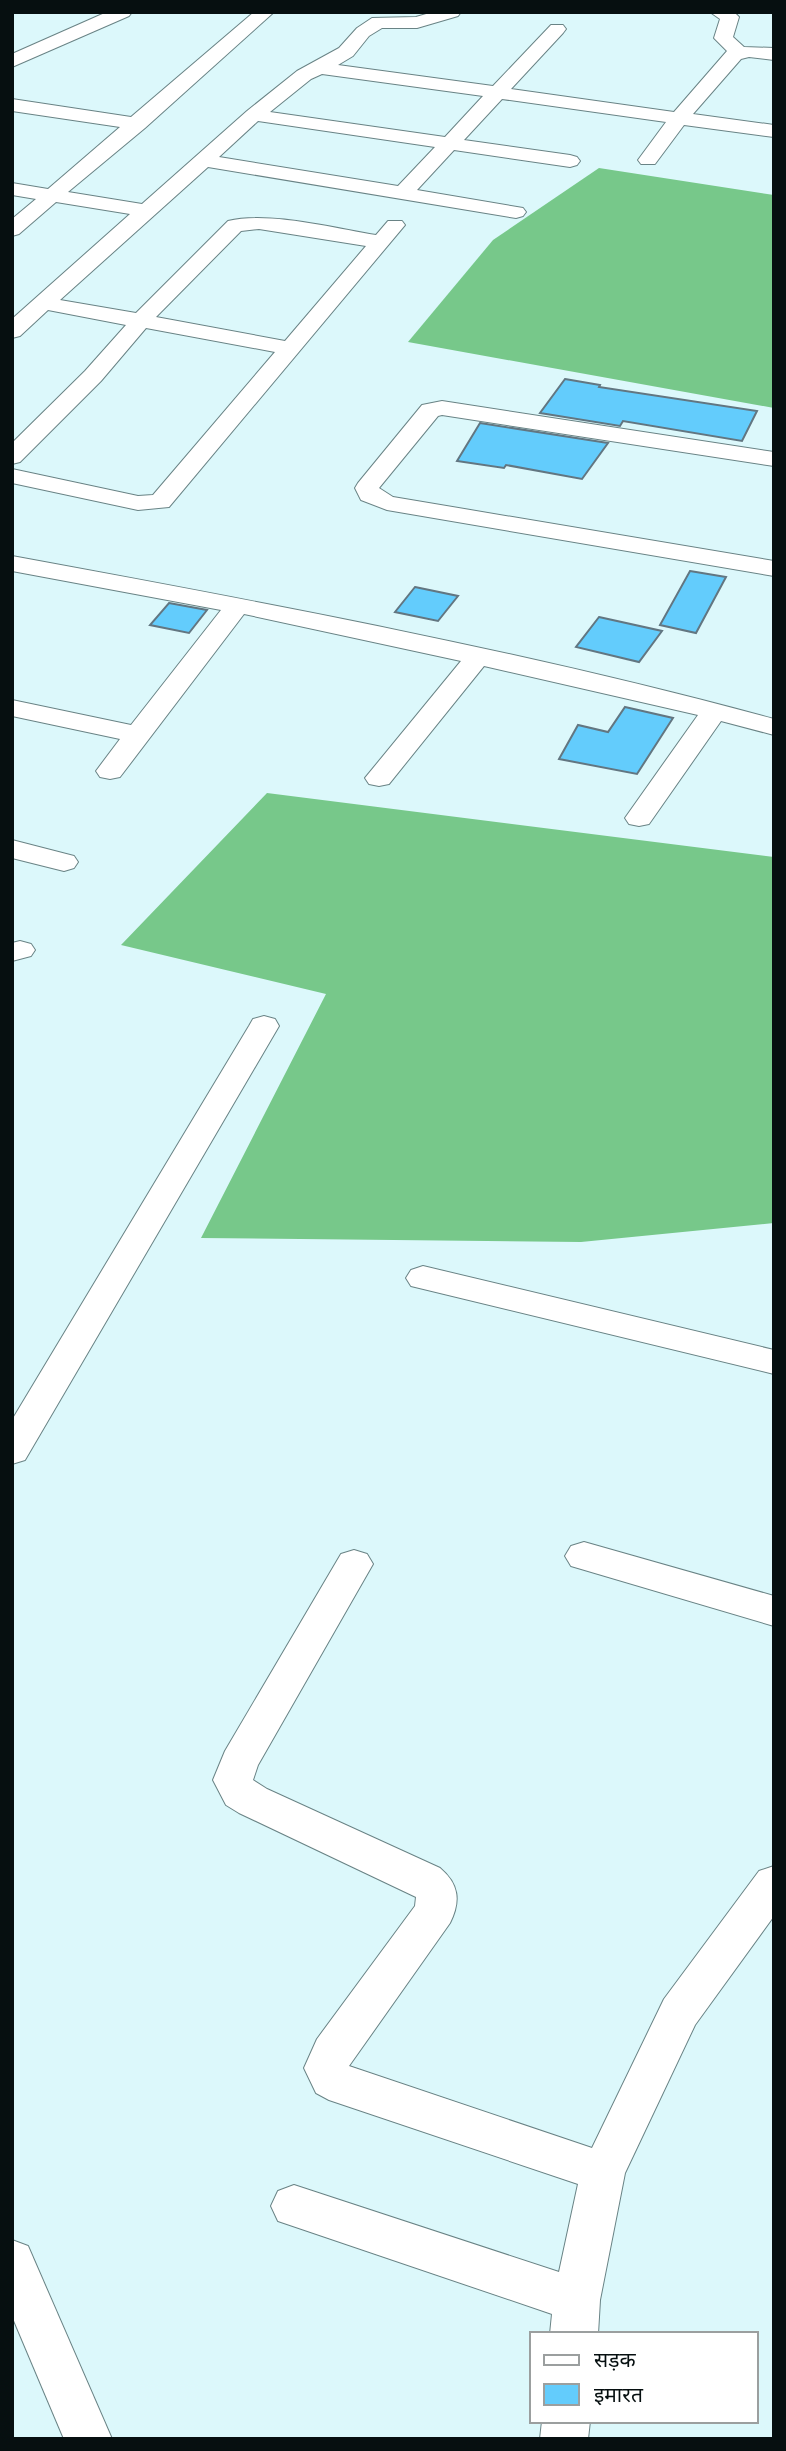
<svg xmlns="http://www.w3.org/2000/svg" width="786" height="2451" viewBox="0 0 786 2451" font-family="'Golos Text','Noto Sans Devanagari',sans-serif">
<style>
.forest{fill:#77c88a}
.building{fill:#63ccfc;stroke:#627681;stroke-width:2}
.lines{fill:none;stroke-linecap:round;stroke-linejoin:round}
.minor-casing{stroke:#698385;stroke-width:2}
.minor{fill:#fff;fill-rule:evenodd}
</style>
<rect width="100%" height="100%" fill="#dcf8fb"/>
<!-- forest -->
<g class="forest">
<polygon points="599,168 774,195 774,408 408,342 493,240"/>
<polygon points="267,793 774,857 774,1223 581,1242 201,1238 326,994 121,945"/>
</g>
<!-- building -->
<g class="building">
<polygon points="565,379 600,385 599,387 757,411 742,441 623,421 620,426 540,413"/>
<polygon points="480,423 608,443 582,479 506,465 504,468 457,461"/>
<polygon points="690,571 726,577 696,633 660,625"/>
<polygon points="415,587 458,596 438,621 395,612"/>
<polygon points="169,603 207,610 189,633 150,625"/>
<polygon points="599,617 662,631 639,662 576,647"/>
<polygon points="625,707 673,718 637,774 559,759 578,725 608,732"/>
</g>
<g class="lines">
<defs>
<g id="minor">
<polygon points="107,12 132,12 129,16 12,67 12,54"/>
<path d="M254 12H274L145 128 68 192 142 204 247 111 297 71 339 48 357 28 372 18 416 17 433 12H461L458 16 417 28H382L369 36 353 56 338 65 493 86 551 25H563L566 29 563 33 511 89 674 112 727 51 714 38 720 19 710 12H734L739 17 733 37 744 47 774 48V60L749 57 741 59 693 114 774 125V137L684 125 655 164H641L638 160 666 122 502 99 464 140 570 155 577 157 580 161 577 165 570 167 454 150 417 190 523 208 526 212 523 216 516 218 208 167 60 300 136 313 228 221C268 211 333 228 376 235L388 221H402L405 225 169 507 138 510 12 483V469L138 496 153 495 275 352 146 328 101 381 20 462 12 464V443L85 371 126 325 48 310 20 336 12 338V319L130 214 56 202 19 234 12 236V219L36 199 12 195V183L48 189 120 127 12 111V99L131 117ZM322 74 483 96 445 137 270 112 311 79ZM258 121 435 147 398 186 219 157ZM259 229 366 246 285 341 156 317 241 231Z"/>
<polygon points="442,401 774,452 774,466 442,415 438,416 379,488 393,497 774,561 774,576 387,510 361,500 355,488 358,483 422,405"/>
<path d="M12 556C267 603 524 651 774 719V735L721 721 649 824 639 826 629 824 625 818 698 715 484 666 389 784 379 786 369 784 365 778 461 661 244 614 120 777 110 779 100 777 96 771 120 739 12 716V700L131 725 221 610 12 571Z"/>
<polygon points="12,840 74,856 78,862 74,868 64,871 12,858"/>
<polygon points="20,941 31,944 35,950 31,956 12,961 12,943"/>
<polygon points="264,1016 275,1019 279,1026 25,1460 12,1464 12,1420 249,1026 253,1019"/>
<polygon points="423,1266 774,1350 774,1374 411,1286 406,1278 411,1270"/>
<polygon points="584,1542 774,1596 774,1626 571,1566 565,1556 571,1546"/>
<path d="M354 1550 367 1554 373 1564 258 1765 253 1780 267 1789 440 1868C459 1884 461 1901 450 1923L349 2066 592 2148 664 1999 759 1871 774 1866V1916L695 2025 625 2173 600 2300 598 2334H550L552 2314 278 2221 271 2206 278 2191 294 2185 559 2272 578 2184 329 2100 316 2093 304 2068 317 2039 415 1906 416 1897 239 1813 226 1805 213 1780 225 1751 341 1554Z"/>
<polygon points="12,2240 28,2246 112,2439 64,2439 12,2316"/>
<polygon points="542,2421 590,2421 588,2439 540,2439"/>
</g>
</defs>
<!-- minor casing -->
<use href="#minor" class="minor-casing"/>
<!-- minor -->
<use href="#minor" class="minor"/>
</g>
<!-- border -->
<rect width="786" height="2451" fill="none" stroke="#060f10" stroke-width="28"/>
<!-- legend -->
<rect x="530" y="2332" width="228" height="91" fill="#ffffff" stroke="#9b9f9f" stroke-width="2"/>
<rect x="544" y="2355" width="35" height="10" fill="#ffffff" stroke="#9b9f9f" stroke-width="2"/>
<text x="594" y="2367" font-size="21" fill="#060f10">सड़क</text>
<rect x="544" y="2384" width="35" height="21" fill="#63ccfc" stroke="#9b9f9f" stroke-width="2"/>
<text x="594" y="2402" font-size="21" fill="#060f10">इमारत</text>
</svg>
